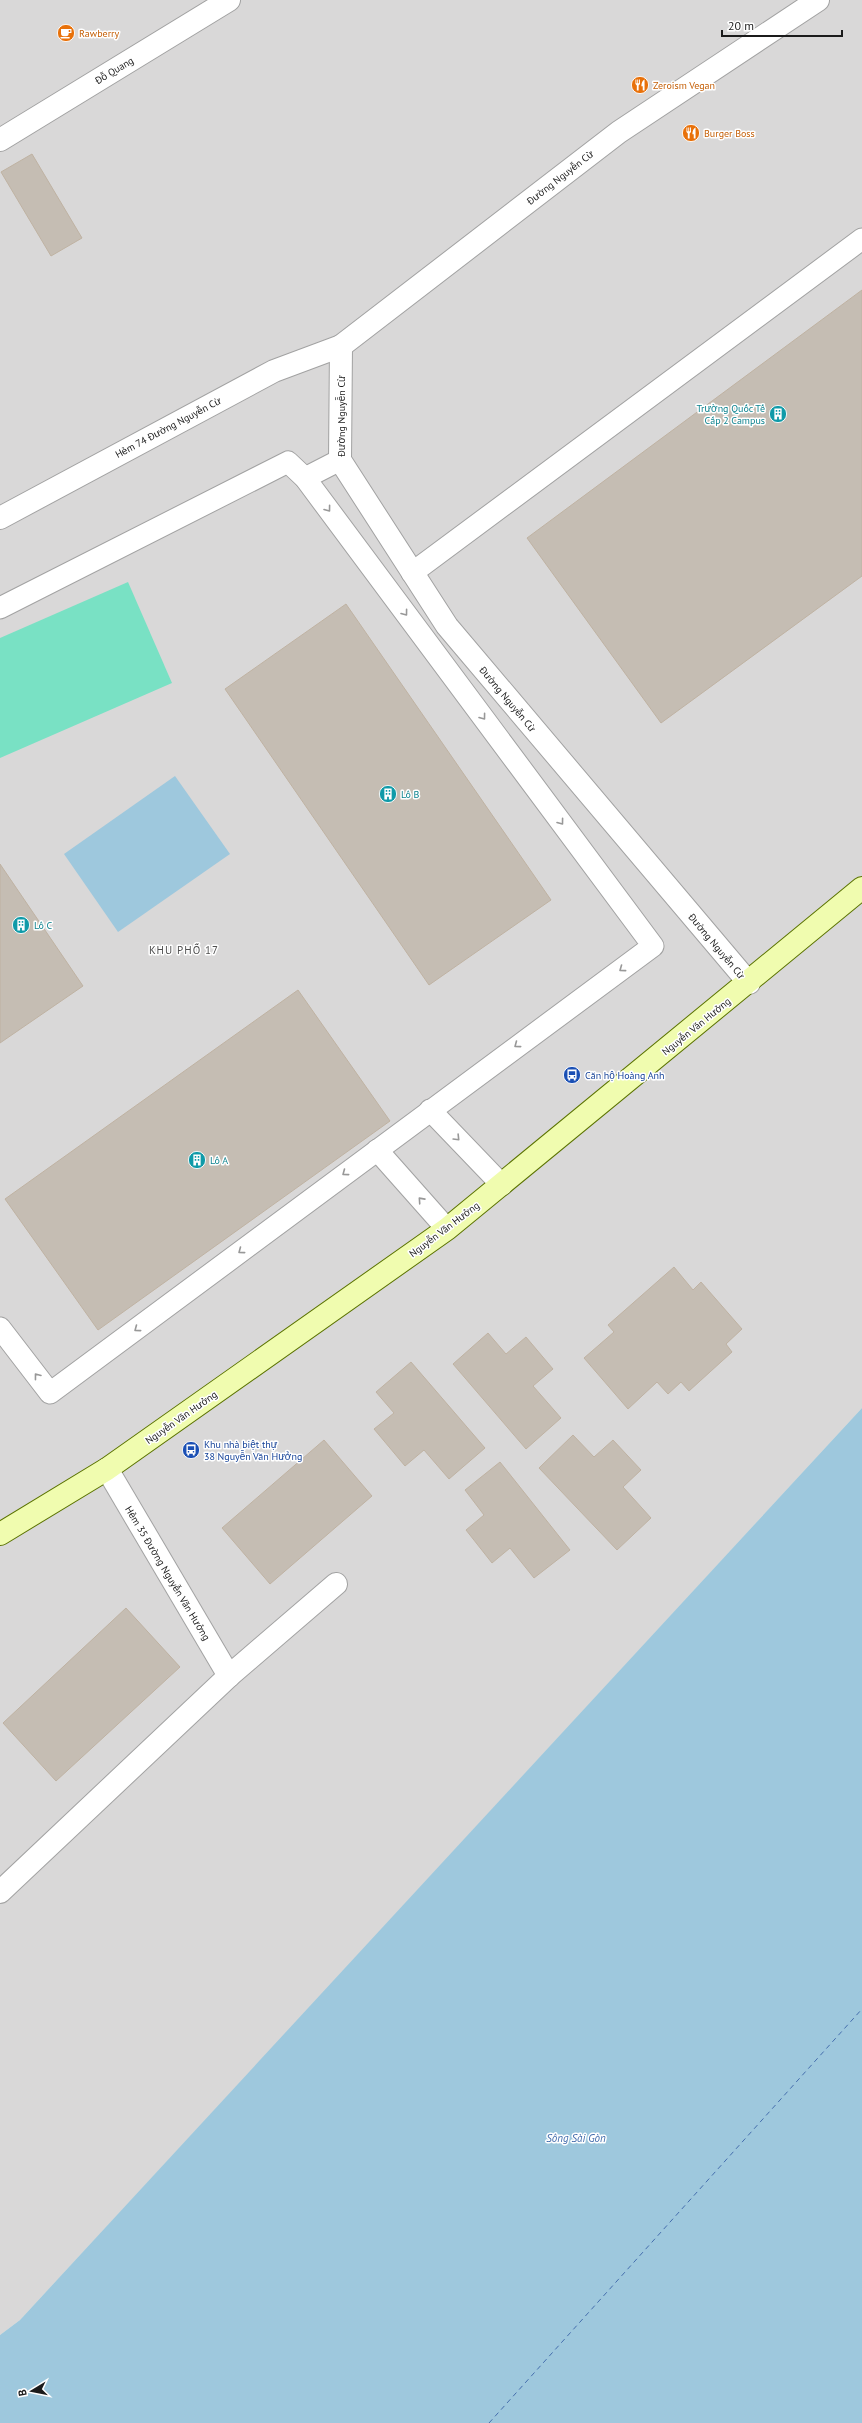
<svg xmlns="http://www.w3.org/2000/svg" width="862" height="2423" viewBox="0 0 862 2423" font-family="'PT Sans',sans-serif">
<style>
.residential{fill:#d9d8d8}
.pitch{fill:#79e1c4}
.water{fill:#9ec8dd}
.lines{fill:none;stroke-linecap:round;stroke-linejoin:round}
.ferry{stroke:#456ead;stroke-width:1;stroke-dasharray:5 4;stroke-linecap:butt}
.building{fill:#c5bdb3;stroke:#bfb2a2}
.lane-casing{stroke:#a2a2a2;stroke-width:23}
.street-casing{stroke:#a2a2a2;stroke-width:24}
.secondary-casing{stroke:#5b7301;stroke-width:24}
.lane{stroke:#fff;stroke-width:21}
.street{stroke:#fff;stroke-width:22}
.secondary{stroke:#f0fcaf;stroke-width:22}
.oneway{stroke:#989898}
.labels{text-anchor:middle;stroke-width:3;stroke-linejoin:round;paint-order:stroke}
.food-label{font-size:10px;fill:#c56008;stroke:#fff;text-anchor:start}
.street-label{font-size:10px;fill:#1b1b1b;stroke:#fff}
.culture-label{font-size:10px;fill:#0d838f;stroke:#fff;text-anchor:start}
.transit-label{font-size:10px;fill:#164399;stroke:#fff;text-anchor:start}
.neighbourhood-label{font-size:11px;letter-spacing:1px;fill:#4e4e4e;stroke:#fff}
.water-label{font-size:11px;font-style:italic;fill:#456ead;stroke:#fff}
</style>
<rect width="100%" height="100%" fill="#edeae0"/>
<!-- residential -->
<polygon class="residential" points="0,0 862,0 862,1408 272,2048 20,2320 0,2335"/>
<!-- pitch -->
<polygon class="pitch" points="128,582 172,683 0,758 0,638"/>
<!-- water -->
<g class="water">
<polygon points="175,776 230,854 118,932 64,854"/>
<polygon points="862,1408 862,2423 0,2423 0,2335 20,2320"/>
</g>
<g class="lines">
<!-- ferry -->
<polyline class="ferry" points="489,2423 862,2009"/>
</g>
<!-- building -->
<g class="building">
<polygon points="32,154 82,238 51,256 1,172"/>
<polygon points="862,290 862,576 661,723 527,538"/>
<polygon points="346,604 551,900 429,985 225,689"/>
<polygon points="0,864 83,986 0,1043"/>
<polygon points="298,990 390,1121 98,1330 5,1199"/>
<polygon points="674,1267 693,1290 701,1282 742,1329 726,1344 732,1352 689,1391 681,1382 668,1394 657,1382 628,1409 584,1358 614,1332 608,1325"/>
<polygon points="488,1333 506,1354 526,1337 553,1369 533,1386 561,1418 526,1449 453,1364"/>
<polygon points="411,1362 485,1448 449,1479 424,1450 405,1466 374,1429 394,1413 376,1392"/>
<polygon points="573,1435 594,1457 613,1440 641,1470 623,1487 651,1518 617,1550 539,1468"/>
<polygon points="324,1440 372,1496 270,1584 222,1528"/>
<polygon points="500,1462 570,1550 534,1578 510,1548 492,1563 466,1530 484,1515 465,1490"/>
<polygon points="126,1608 180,1667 56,1781 3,1723"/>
</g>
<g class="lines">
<defs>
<g id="lane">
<polyline points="305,478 340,460"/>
<polyline points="412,573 862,239"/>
<polyline points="0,608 288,462 305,478 653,946 50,1393 0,1328"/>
<polyline points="430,1110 502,1185"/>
<polyline points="377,1150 447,1229"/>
</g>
<g id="street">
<polyline points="0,140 229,0"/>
<polyline points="0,518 274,371 341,346"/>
<polyline points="749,983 447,626 340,460 341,346 619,132 818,0"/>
<polyline points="107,1469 229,1676"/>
<polyline points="0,1892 229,1676 336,1584"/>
</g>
<polyline id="secondary" points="0,1534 107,1469 447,1229 862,888"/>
</defs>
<!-- lane casing -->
<use href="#lane" class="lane-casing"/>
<!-- street casing -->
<use href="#street" class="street-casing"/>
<!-- secondary casing -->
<use href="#secondary" class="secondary-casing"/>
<!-- lane -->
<use href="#lane" class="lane"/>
<!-- street -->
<use href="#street" class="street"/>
<!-- secondary -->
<use href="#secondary" class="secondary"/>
</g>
<!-- one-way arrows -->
<defs><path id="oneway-chevron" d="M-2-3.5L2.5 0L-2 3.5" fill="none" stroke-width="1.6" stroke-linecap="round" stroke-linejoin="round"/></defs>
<g class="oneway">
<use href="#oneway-chevron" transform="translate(328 509) rotate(53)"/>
<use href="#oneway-chevron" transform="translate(405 613) rotate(53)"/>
<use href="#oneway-chevron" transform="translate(483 717) rotate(53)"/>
<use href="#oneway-chevron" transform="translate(561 822) rotate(53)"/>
<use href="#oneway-chevron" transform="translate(622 969) rotate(144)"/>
<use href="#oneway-chevron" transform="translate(517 1045) rotate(143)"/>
<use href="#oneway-chevron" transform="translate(457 1138) rotate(46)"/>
<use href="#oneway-chevron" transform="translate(345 1173) rotate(143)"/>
<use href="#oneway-chevron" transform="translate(421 1200) rotate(-132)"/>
<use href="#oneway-chevron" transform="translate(241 1251) rotate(143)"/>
<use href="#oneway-chevron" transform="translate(137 1329) rotate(143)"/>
<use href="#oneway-chevron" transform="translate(37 1376) rotate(-128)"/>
</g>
<!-- icons -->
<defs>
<symbol id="cafe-disc" viewBox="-11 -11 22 22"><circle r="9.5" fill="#e8710a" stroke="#fff"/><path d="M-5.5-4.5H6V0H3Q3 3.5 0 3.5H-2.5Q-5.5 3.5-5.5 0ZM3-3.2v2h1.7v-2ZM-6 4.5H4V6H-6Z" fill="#fff"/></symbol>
<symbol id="restaurant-disc" viewBox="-11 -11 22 22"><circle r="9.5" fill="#e8710a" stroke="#fff"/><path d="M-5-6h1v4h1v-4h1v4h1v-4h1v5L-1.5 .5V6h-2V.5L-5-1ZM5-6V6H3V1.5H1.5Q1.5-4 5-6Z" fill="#fff"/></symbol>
<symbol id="building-disc" viewBox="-11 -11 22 22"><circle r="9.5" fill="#0f9aa8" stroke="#fff"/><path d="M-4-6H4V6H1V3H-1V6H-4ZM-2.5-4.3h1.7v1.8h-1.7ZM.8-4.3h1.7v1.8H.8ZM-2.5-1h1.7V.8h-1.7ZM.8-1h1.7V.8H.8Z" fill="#fff"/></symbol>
<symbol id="bus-disc" viewBox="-11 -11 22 22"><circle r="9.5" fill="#1a4fb4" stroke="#fff"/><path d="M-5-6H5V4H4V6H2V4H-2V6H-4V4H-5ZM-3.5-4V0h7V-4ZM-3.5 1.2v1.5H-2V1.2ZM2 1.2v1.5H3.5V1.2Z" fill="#fff"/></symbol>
</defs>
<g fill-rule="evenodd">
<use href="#cafe-disc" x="56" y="23" width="20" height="20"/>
<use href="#restaurant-disc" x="630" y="75" width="20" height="20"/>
<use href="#restaurant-disc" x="681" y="123" width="20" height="20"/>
<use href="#building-disc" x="768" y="404" width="20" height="20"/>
<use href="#building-disc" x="378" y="784" width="20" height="20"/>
<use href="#building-disc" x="11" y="915" width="20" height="20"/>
<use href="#bus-disc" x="562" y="1065" width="20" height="20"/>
<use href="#building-disc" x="187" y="1150" width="20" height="20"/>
<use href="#bus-disc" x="181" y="1440" width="20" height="20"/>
</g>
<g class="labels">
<!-- food labels -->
<g class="food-label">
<text x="79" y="37">Rawberry</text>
<text x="653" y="89">Zeroism Vegan</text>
<text x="704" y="137">Burger Boss</text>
</g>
<!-- street labels -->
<g class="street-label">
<text transform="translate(114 70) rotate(-31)" y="4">Đỗ Quang</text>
<text transform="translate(560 177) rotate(-38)" y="4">Đường Nguyễn Cừ</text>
<text transform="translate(341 416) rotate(-90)" y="4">Đường Nguyễn Cừ</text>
<text transform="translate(168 427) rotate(-28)" y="4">Hẻm 74 Đường Nguyễn Cừ</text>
<text transform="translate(508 699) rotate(50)" y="4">Đường Nguyễn Cừ</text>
<text transform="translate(717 946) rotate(50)" y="4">Đường Nguyễn Cừ</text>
<text transform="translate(696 1026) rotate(-39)" y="4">Nguyễn Văn Hưởng</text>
<text transform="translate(444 1229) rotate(-37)" y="4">Nguyễn Văn Hưởng</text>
<text transform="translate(181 1417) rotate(-35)" y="4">Nguyễn Văn Hưởng</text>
<text transform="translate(168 1573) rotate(59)" y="4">Hẻm 35 Đường Nguyễn Văn Hưởng</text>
</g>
<!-- culture labels -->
<g class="culture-label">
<text x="765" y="412" text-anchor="end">Trường Quốc Tế<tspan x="765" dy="12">Cấp 2 Campus</tspan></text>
<text x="401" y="798">Lô B</text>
<text x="34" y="929">Lô C</text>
<text x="210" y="1164">Lô A</text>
</g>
<!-- transit labels -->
<g class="transit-label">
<text x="585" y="1079">Căn hộ Hoàng Anh</text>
<text x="204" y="1448">Khu nhà biệt thự<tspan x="204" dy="12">38 Nguyễn Văn Hưởng</tspan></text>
</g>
<!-- neighbourhood labels -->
<g class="neighbourhood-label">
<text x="184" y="954">KHU PHỐ 17</text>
</g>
<!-- water labels -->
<g class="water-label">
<text x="576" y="2142">Sông Sài Gòn</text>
</g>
</g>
<!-- north arrow -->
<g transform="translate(32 2391) rotate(260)" stroke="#ffffff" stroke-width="3" paint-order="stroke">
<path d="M0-3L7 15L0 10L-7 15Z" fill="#1b1b1b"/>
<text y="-6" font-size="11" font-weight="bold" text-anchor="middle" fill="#1b1b1b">B</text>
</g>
<!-- scale -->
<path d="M722 30v6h120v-6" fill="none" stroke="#1b1b1b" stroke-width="2"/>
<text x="728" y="30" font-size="12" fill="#1b1b1b" stroke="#ffffff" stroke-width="3" paint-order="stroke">20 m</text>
</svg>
